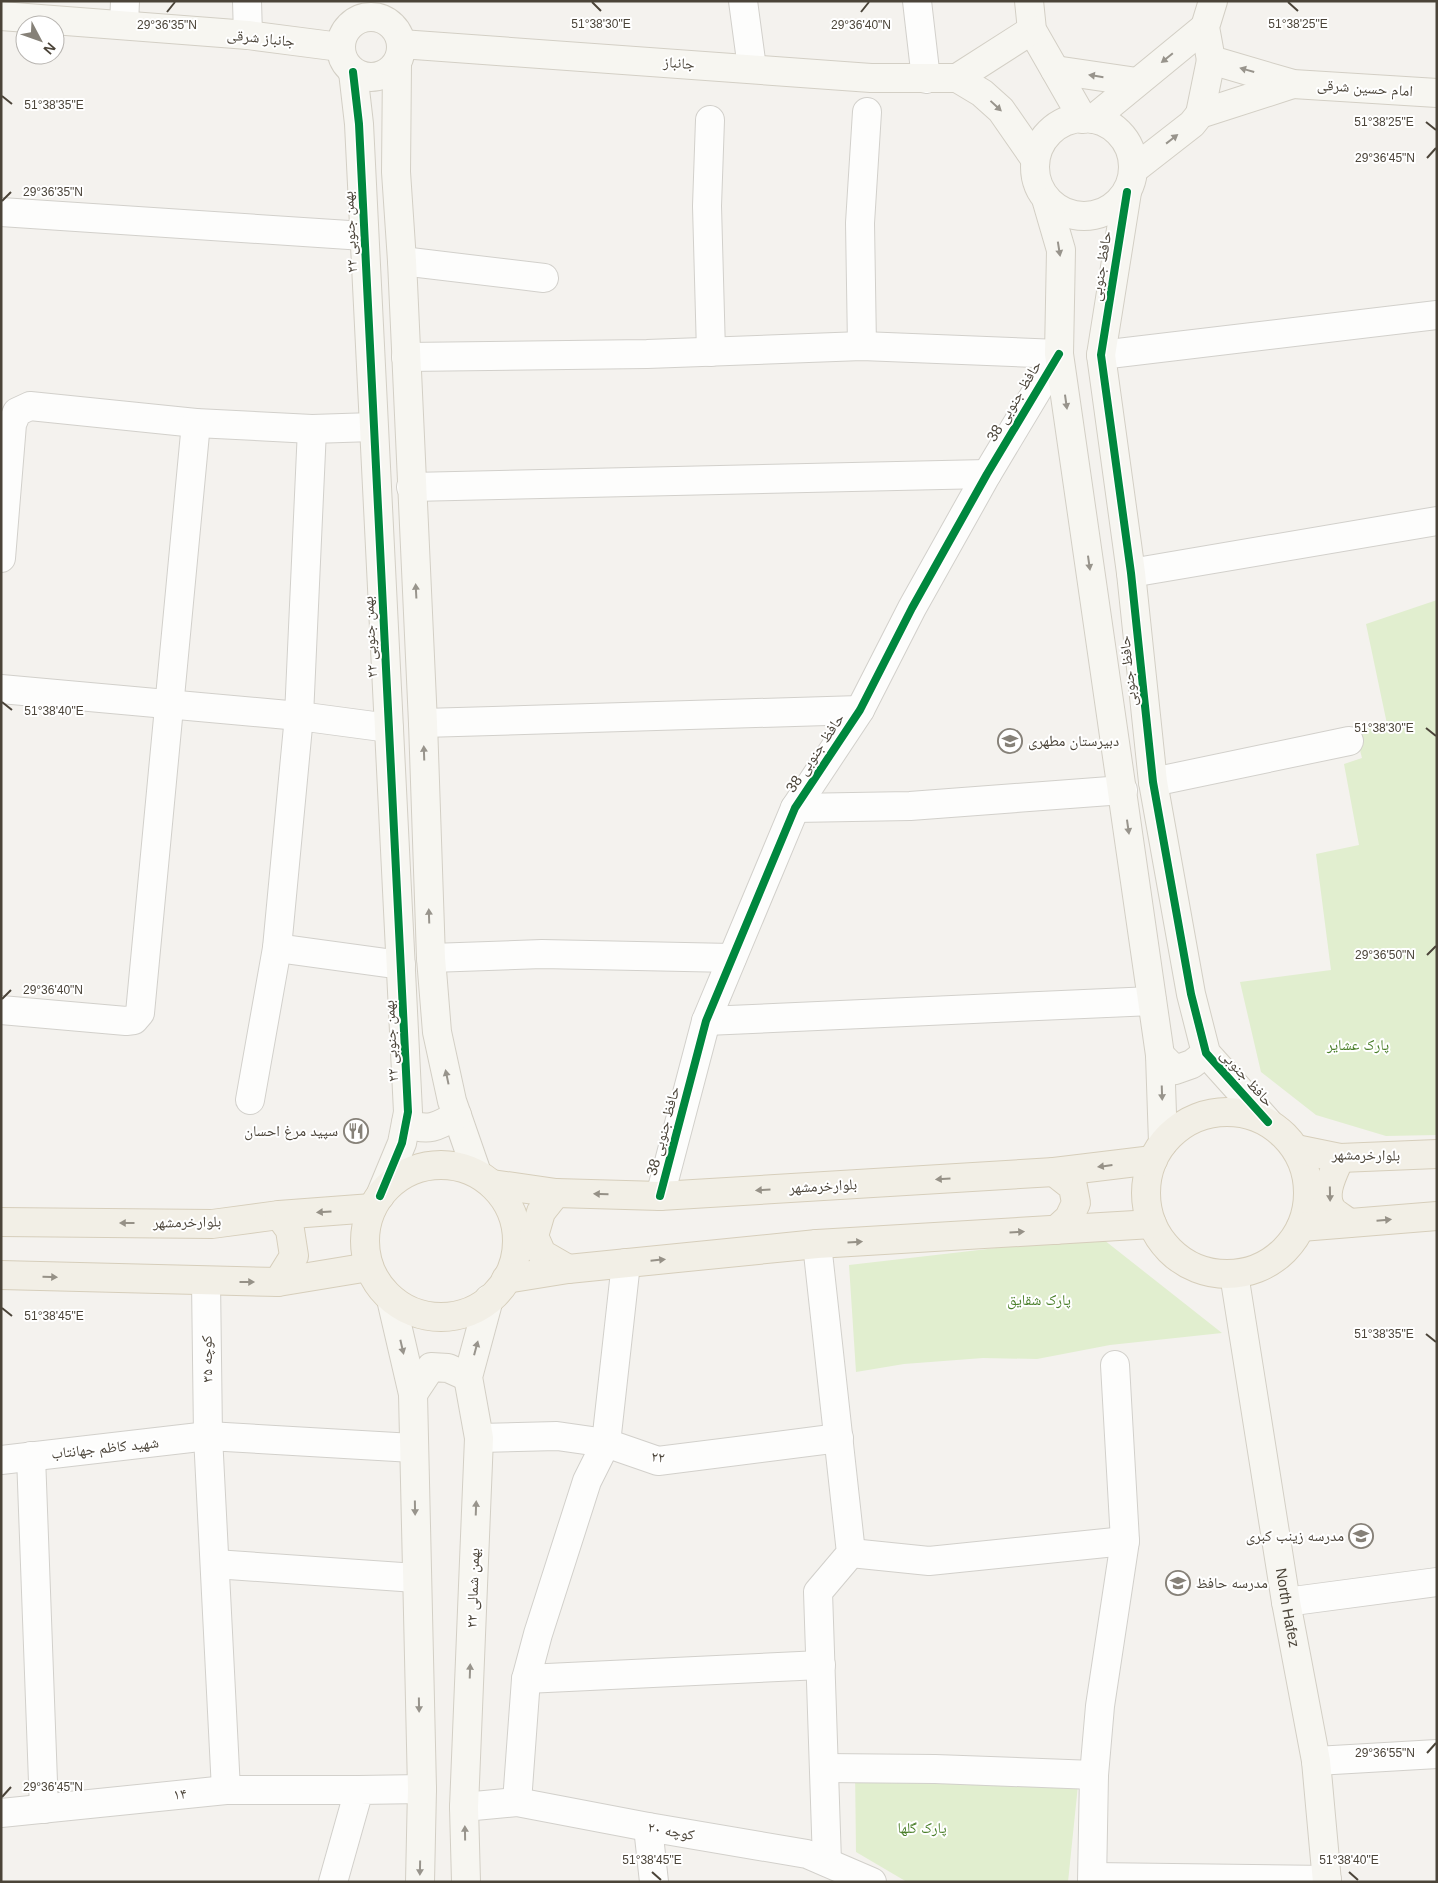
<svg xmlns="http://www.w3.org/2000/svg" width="1438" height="1883" viewBox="0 0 1438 1883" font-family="Arial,'Noto Naskh Arabic',sans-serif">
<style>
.green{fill:#e1eecf}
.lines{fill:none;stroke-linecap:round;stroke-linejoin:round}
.street-casing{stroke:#d2d0cb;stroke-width:30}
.secondary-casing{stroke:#d3cfc5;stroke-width:30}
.primary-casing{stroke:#d6cebb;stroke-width:30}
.street{stroke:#fdfdfc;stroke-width:28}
.secondary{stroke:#f7f6f1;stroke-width:28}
.primary{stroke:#f2efe6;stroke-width:28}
.cycleway-casing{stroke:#fff;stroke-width:11}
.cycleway{stroke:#00873e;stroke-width:8}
.oneway{fill:#98948c}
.oneway2{fill:#969187}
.ticks{fill:none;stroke:#4b4439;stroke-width:2}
.labels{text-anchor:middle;stroke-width:4;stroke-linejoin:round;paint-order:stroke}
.street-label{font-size:15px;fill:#4b4439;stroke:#fff}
.poi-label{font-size:15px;fill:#4b4439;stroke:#fff;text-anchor:start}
.park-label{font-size:15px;fill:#4a7f2a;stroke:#fff}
.ticks-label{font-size:12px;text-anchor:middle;fill:#4b4439;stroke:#fff;stroke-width:4;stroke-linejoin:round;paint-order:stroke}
</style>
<rect width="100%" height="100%" fill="#f4f2ee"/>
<!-- green -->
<g class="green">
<polygon points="1437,600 1437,1135 1386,1136 1316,1115 1261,1072 1240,982 1331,970 1316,854 1359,845 1344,764 1362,758 1355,731 1387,724 1366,624"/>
<polygon points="1099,1236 1222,1333 1110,1345 1037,1359 983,1358 904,1364 856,1372 849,1265"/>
<polygon points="855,1768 1078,1785 1068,1882 907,1882 856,1852"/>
</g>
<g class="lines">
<defs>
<g id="street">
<polyline points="247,1 248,35"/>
<polyline points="743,1 752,68"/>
<polyline points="917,1 926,79"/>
<polyline points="124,25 125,1"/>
<polyline points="710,120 707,206 711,352"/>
<polyline points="1,212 364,236"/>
<polyline points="402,261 544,278"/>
<polyline points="862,346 860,223 867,112"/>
<polyline points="1101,355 1437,315"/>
<polyline points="406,357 647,354 862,346 1059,354 987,474 912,608 860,710 795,808 706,1021 660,1196"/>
<polyline points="411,487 987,474"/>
<polyline points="1,558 12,424 17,412 30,406 196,423 312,429 373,427"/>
<polyline points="1131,573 1437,521"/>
<polyline points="1,689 299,716 389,728"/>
<polyline points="423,723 860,710"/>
<polyline points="1153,782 1349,741"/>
<polyline points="795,808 910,806 1123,790"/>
<polyline points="277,948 401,965"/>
<polyline points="431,958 542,954 732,958"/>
<polyline points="1,1010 126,1021 134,1020 140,1013 196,423"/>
<polyline points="706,1021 1152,1001"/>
<polyline points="250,1100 277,948 299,716 312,429"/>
<polyline points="817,1244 851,1553 818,1592 827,1862"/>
<polyline points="206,1281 208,1436 226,1790"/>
<polyline points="479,1438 557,1436 606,1443 658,1461 839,1438"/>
<polyline points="31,1456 44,1809"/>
<polyline points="1,1460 208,1436 413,1448"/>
<polyline points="851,1553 929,1561 1125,1541"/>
<polyline points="215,1564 416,1578"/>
<polyline points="1286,1602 1437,1582"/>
<polyline points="526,1679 821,1665"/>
<polyline points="1316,1761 1437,1754"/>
<polyline points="824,1768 935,1769 1094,1775"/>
<polyline points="517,1802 526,1679 538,1634 587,1481 606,1443 626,1263"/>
<polyline points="464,1807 517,1802 648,1827 807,1854 872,1882"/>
<polyline points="1,1813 226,1790 359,1790"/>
<polyline points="648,1827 654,1882"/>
<polyline points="1093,1877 1327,1880"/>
<polyline points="333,1882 359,1790 422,1789"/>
<polyline points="1092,1882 1094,1775 1100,1706 1125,1541 1115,1365"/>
</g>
<g id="secondary">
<polyline points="1029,1 1032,30 1083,119"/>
<polyline points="1213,1 1205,27 1211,60 1293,84 1437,93"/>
<polyline points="1,16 248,35 340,47"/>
<circle cx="371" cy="47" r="30"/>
<polyline points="401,44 871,78 957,78"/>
<polyline points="397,64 396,172 402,261 423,723 431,958 437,1032 452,1101 477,1173"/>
<polyline points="1055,70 1137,82"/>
<polyline points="353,72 359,124 408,1112 402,1143 380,1196"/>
<polyline points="957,78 982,93 1001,110 1035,159"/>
<polyline points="957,78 1032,30"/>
<polyline points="1200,114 1211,60"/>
<circle cx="1084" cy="167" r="49"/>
<polyline points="1093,119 1205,27"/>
<polyline points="1133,170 1192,124 1200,114 1293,84"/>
<polyline points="1127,192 1101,355 1131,573 1153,782 1191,994 1206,1053 1268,1122"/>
<polyline points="1047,202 1061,250 1059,354 1160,1055 1163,1143"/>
<polyline points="1160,1055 1175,1070 1192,1064 1206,1053"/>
<path d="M406 1123C428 1132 437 1127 457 1115"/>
<path id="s1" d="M1234 1274 1286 1602 1316 1761 1327 1882"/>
<polyline points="391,1299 413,1394 422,1789 420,1882"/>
<polyline points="413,1394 431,1367 448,1368 468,1377"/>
<polyline points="466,1882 464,1807 479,1438 468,1377 489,1299"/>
</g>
<g id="primary">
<circle cx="1227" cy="1193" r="81"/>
<polyline points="1296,1149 1340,1158 1437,1154"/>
<path d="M1340 1158C1334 1172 1320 1196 1333 1211 1337 1215 1344 1219 1349 1223"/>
<circle cx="441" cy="1241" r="76"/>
<polyline points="1054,1172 1073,1187 1076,1203 1069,1218 1056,1230"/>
<polyline points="492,1184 556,1193 660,1196 1054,1172 1153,1160"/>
<polyline points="556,1193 541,1212 534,1236 542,1254 568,1269"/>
<polyline points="1,1222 212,1224 279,1215 372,1208"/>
<polyline points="1301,1227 1437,1216"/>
<polyline points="1,1275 278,1282 369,1267"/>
<polyline points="506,1279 568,1269 817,1244 1152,1224"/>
<polyline points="278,1282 294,1256 290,1230 279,1215"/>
</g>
</defs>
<!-- street casing -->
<use href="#street" class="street-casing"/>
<!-- secondary casing -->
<use href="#secondary" class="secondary-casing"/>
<!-- primary casing -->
<use href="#primary" class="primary-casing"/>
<!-- street -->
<use href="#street" class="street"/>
<!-- secondary -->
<use href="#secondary" class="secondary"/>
<!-- primary -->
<use href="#primary" class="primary"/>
<defs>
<g id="cycleway">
<polyline points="353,72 359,124 408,1112 402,1143 380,1196"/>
<polyline points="1127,192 1101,355 1131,573 1153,782 1191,994 1206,1053 1268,1122"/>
<polyline points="660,1196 706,1021 795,808 860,710 912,608 987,474 1059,354"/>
</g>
</defs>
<!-- cycleway casing -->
<use href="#cycleway" class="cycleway-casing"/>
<!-- cycleway -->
<use href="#cycleway" class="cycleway"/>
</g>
<!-- one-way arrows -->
<defs><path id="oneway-solid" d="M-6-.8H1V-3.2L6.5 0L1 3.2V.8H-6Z" transform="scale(1.25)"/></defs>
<g class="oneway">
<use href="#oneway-solid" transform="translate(1167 58) rotate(141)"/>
<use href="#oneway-solid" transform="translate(1247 70) rotate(-164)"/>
<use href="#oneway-solid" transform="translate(1096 76) rotate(-171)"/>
<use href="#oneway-solid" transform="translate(996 106) rotate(43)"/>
<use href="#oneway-solid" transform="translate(1172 139) rotate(-38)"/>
<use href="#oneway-solid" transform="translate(1059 249) rotate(81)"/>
<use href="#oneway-solid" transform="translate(1066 402) rotate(82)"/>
<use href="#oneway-solid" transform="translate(1089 563) rotate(82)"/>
<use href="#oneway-solid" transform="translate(416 591) rotate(-93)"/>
<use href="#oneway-solid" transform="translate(424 753) rotate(-92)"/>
<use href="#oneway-solid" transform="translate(1128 827) rotate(82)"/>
<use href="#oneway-solid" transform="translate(429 916) rotate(-92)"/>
<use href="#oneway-solid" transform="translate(447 1077) rotate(-102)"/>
<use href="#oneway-solid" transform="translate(1162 1093) rotate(88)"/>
<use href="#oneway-solid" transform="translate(402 1347) rotate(77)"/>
<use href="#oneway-solid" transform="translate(476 1348) rotate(-75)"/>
<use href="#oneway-solid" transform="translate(415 1508) rotate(89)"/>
<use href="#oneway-solid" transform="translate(476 1508) rotate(-88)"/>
<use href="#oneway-solid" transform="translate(470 1671) rotate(-88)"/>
<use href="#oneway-solid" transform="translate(419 1705) rotate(89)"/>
<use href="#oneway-solid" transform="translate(465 1833) rotate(-91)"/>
<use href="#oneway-solid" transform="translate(420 1868) rotate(91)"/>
</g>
<g class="oneway2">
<use href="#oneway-solid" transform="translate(1105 1166) rotate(173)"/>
<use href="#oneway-solid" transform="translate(943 1179) rotate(177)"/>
<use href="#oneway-solid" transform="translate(763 1190) rotate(177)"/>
<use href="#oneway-solid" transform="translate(601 1194) rotate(-178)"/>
<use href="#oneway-solid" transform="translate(1330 1194) rotate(89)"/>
<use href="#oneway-solid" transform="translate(324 1212) rotate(176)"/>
<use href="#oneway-solid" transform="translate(1384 1220) rotate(-5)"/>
<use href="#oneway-solid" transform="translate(127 1223) rotate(-180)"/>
<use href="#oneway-solid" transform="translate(1017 1232) rotate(-3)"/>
<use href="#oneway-solid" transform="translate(855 1242) rotate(-3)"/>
<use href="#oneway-solid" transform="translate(658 1260) rotate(-6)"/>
<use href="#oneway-solid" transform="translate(50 1277) rotate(2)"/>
<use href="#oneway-solid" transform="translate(247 1282)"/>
</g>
<!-- ticks -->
<path class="ticks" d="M592 2 601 11M1288 2 1298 11M167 12 175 2M861 12 869 2M2 96 12 104M1426 122 1436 130M1427 158 1436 148M2 201 11 192M2 702 12 710M1426 728 1436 736M1427 955 1436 946M2 999 11 990M2 1308 12 1316M1426 1334 1436 1342M1427 1753 1436 1743M2 1797 11 1787M652 1872 661 1880M1349 1872 1358 1880"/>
<!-- icons -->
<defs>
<symbol id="school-ring" viewBox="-11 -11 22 22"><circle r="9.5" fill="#fff" stroke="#868178" stroke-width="1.5"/><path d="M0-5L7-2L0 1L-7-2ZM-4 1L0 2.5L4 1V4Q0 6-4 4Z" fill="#868178"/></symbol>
<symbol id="restaurant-ring" viewBox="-11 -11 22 22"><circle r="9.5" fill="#fff" stroke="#868178" stroke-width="1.5"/><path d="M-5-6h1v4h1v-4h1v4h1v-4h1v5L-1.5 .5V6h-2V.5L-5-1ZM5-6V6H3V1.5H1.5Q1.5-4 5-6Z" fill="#868178"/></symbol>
</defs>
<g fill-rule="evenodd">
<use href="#school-ring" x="996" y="727" width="28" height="28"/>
<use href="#restaurant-ring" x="342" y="1117" width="28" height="28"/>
<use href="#school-ring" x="1347" y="1522" width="28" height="28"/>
<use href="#school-ring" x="1164" y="1569" width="28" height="28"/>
</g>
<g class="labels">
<!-- street labels -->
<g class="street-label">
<text transform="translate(261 38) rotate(6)" y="5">جانباز شرقی</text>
<text transform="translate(679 63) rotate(4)" y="5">جانباز</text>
<text transform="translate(1365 88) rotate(4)" y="5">امام حسین شرقی</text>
<text transform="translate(350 232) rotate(-93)" y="5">۲۲ بهمن جنوبی</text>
<text transform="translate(1101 266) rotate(-81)" y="5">حافظ جنوبی</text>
<text transform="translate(1014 401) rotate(-59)" y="5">حافظ جنوبی 38</text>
<text transform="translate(370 637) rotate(-93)" y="5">۲۲ بهمن جنوبی</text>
<text transform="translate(1128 671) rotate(-96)" y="5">حافظ جنوبی</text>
<text transform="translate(815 753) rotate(-56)" y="5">حافظ جنوبی 38</text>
<text transform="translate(391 1041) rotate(-93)" y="5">۲۲ بهمن جنوبی</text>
<text transform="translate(1247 1078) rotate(48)" y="5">حافظ جنوبی</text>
<text transform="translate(663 1131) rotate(-75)" y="5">حافظ جنوبی 38</text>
<text transform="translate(1366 1155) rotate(1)" y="5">بلوارخرمشهر</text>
<text transform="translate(823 1186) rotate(-3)" y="5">بلوارخرمشهر</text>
<text transform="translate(187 1222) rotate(-1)" y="5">بلوارخرمشهر</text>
<text transform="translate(207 1359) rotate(-91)" y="5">کوچه ۳۵</text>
<text transform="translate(105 1448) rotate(-6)" y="5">شهید کاظم جهانتاب</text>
<text transform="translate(658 1457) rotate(6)" y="5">۲۲</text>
<text transform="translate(473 1588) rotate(-88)" y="5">۲۲ بهمن شمالی</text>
<text dy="5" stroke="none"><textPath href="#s1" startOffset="338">North Hafez</textPath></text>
<text transform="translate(180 1794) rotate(-6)" y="5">۱۴</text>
<text transform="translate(671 1831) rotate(10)" y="5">کوچه ۲۰</text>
</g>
<!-- poi labels -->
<g class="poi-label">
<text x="1028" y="746">دبیرستان مطهری</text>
<text x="338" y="1136" text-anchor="end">سپید مرغ احسان</text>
<text x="1344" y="1541" text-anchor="end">مدرسه زینب کبری</text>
<text x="1196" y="1588">مدرسه حافظ</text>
</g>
<!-- park labels -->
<g class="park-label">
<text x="1358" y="1050">پارک عشایر</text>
<text x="1039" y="1305">پارک شقایق</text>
<text x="922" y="1833">پارک گلها</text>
</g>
</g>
<g class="ticks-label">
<text x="601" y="28">51°38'30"E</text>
<text x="1298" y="28">51°38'25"E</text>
<text x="167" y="29">29°36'35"N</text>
<text x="861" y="29">29°36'40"N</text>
<text x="54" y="109">51°38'35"E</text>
<text x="1384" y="126">51°38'25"E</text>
<text x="1385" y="162">29°36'45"N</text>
<text x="53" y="196">29°36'35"N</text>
<text x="54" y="715">51°38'40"E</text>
<text x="1384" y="732">51°38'30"E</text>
<text x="1385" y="959">29°36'50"N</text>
<text x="53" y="994">29°36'40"N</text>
<text x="54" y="1320">51°38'45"E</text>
<text x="1384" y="1338">51°38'35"E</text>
<text x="1385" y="1757">29°36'55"N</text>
<text x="53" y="1791">29°36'45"N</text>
<text x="652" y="1864">51°38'45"E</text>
<text x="1349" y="1864">51°38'40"E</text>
</g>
<!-- border -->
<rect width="1438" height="1883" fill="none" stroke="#4b4439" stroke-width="5"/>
<!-- north arrow -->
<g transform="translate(40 40) rotate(131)"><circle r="24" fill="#ffffff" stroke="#b7b4b0"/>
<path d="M0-4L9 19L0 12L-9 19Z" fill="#868178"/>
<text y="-8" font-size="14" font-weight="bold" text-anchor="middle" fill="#4b4439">N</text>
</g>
</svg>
